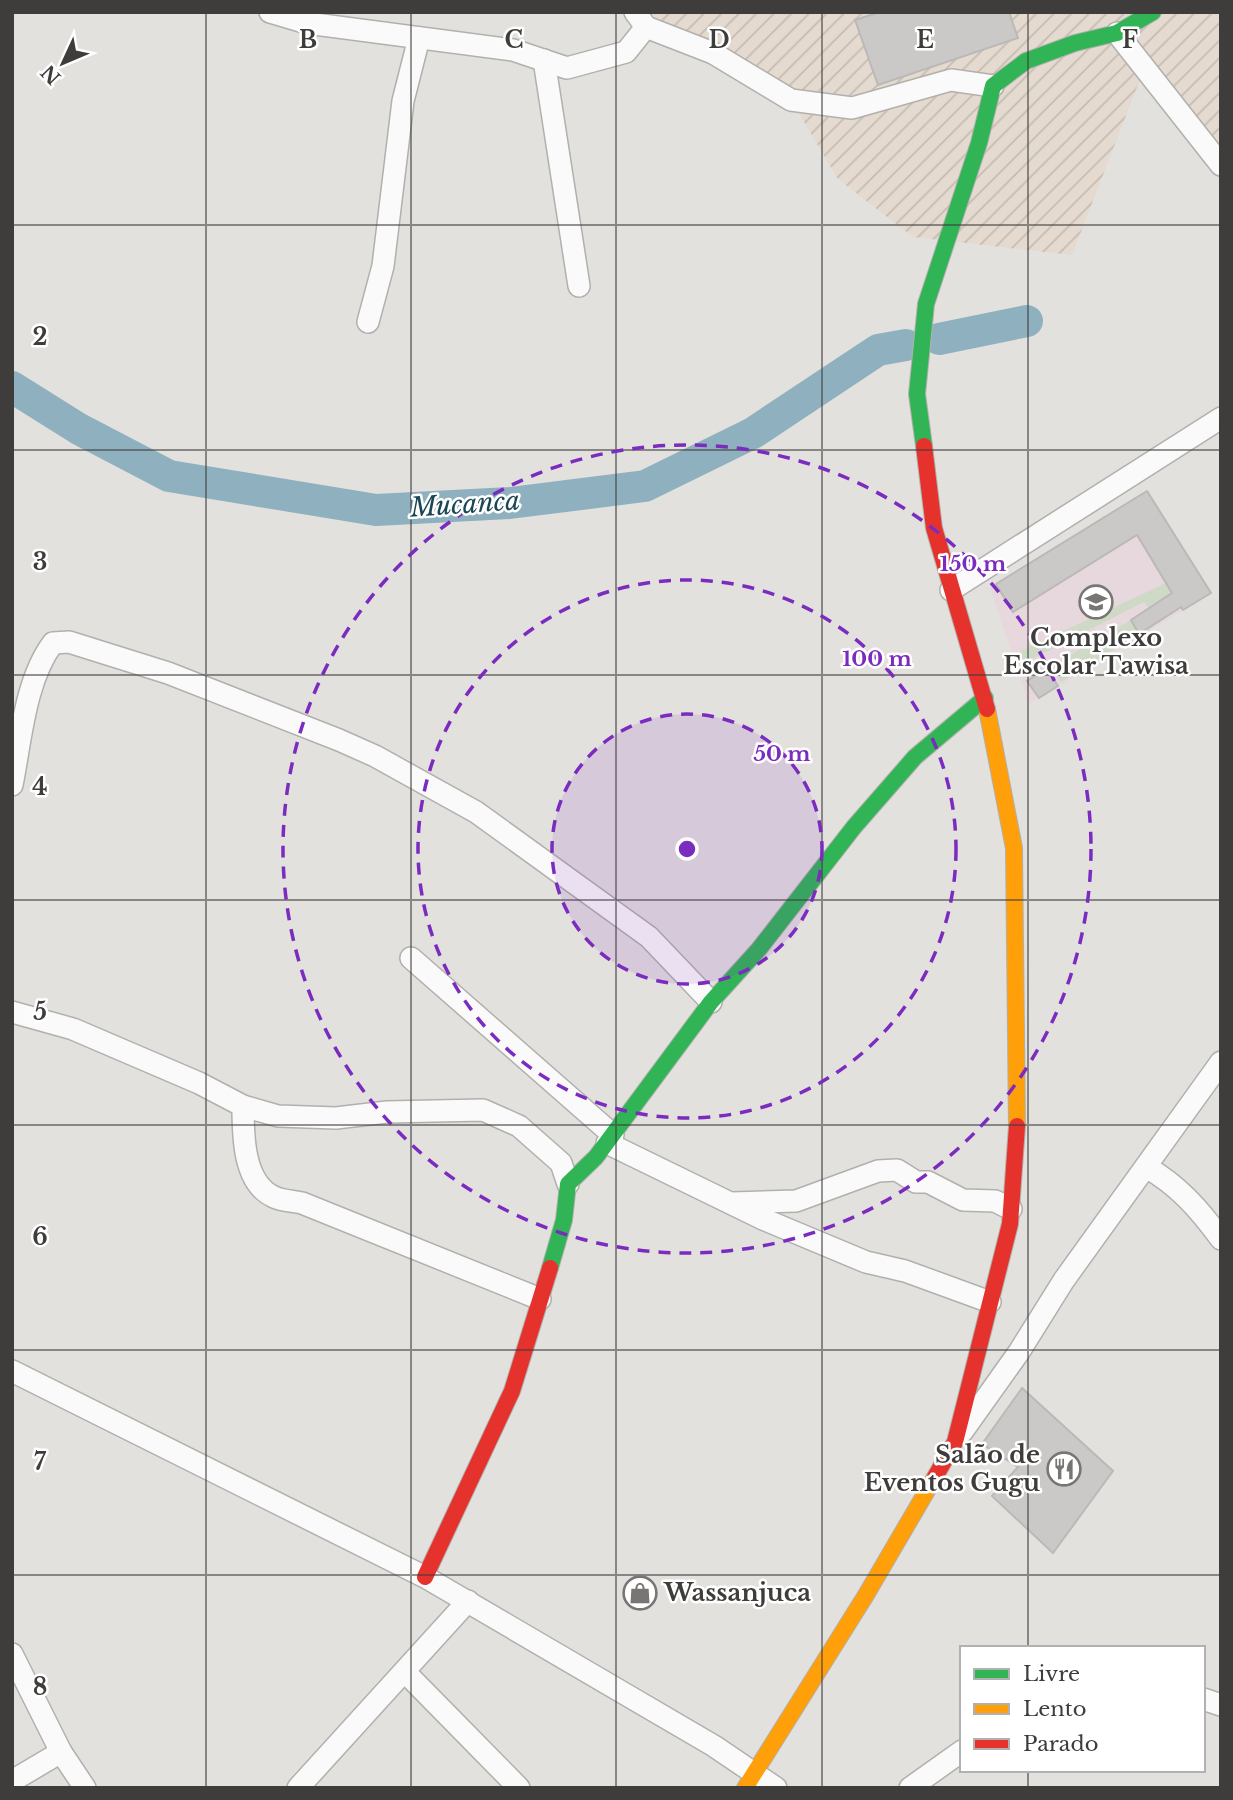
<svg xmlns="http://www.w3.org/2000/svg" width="1233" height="1800" viewBox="0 0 1233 1800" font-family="'Libre Baskerville',serif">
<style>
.industrial{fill:url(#industrial-furrows)}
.education{fill:#e6d8dc}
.garden{fill:#ced9c6}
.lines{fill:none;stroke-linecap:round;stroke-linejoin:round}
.river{stroke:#8fb1bf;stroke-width:32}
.building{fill:#cbc9c8;stroke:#bab9b8;stroke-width:2}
.street-casing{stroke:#b1b0ad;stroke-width:24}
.fast-casing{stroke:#b1b0ad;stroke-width:18}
.slow-casing{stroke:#b1b0ad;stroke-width:18}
.jam-casing{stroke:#b1b0ad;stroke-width:18}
.street{stroke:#fbfafa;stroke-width:21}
.fast{stroke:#30b455;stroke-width:16}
.slow{stroke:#ff9f0a;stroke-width:16}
.jam{stroke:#e5322d;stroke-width:16}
.grid{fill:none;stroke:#3e3d3b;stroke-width:2;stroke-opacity:0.55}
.ring{fill:none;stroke:#7b2cbf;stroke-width:3.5;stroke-dasharray:12 9}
.labels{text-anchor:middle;stroke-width:5;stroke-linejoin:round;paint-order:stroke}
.poi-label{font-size:24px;font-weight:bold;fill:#3e3d3b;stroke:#fff}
.water-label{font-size:26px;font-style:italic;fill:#1a4656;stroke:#fff}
.grid-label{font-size:23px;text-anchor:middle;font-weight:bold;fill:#3e3d3b;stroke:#fff;stroke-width:5;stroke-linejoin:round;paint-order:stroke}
.centre{fill:#7b2cbf;stroke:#fff;stroke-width:3.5}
.ring-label{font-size:21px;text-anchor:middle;font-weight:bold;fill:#7b2cbf;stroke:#fff;stroke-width:5;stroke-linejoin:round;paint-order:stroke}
</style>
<defs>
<pattern id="industrial-furrows" width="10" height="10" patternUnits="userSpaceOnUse" patternTransform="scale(1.75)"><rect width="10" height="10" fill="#e4dacf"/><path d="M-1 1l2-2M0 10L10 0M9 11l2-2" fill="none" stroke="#c5bcb3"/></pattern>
</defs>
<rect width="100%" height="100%" fill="#e3e1de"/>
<!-- industrial -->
<polygon class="industrial" points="635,12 1221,12 1221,160 1148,59 1072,255 913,237 838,179 791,100"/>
<!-- education -->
<polygon class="education" points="1147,491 1211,593 1029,704 990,588"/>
<!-- garden -->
<g class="garden">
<polygon points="1166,583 1172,593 1149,608 1144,602 1022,664 1019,652"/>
<polygon points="1131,620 1139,634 1061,682 1053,665"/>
</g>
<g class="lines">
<!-- river -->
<g class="river">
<polyline points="939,339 1027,321"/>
<polyline points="12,387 79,429 169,476 376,510 510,503 645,486 753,433 878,350 906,345"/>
</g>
</g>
<!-- building -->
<g class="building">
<polygon points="880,12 1009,12 1018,38 878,85 855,20"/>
<polygon points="1147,491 1211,593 1183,610 1181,607 1139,634 1131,620 1172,593 1137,535 1013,612 996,584"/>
<polygon points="1046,668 1058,686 1039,698 1027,681"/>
<polygon points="1022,1388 1113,1471 1053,1553 992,1496 1018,1467 982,1444"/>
</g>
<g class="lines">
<defs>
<g id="street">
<polyline points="270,12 307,23 513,50 567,68 626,52 646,27"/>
<polyline points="635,12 646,27 713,53 791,100 852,108 951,80 993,86"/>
<polyline points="1117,33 1221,165"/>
<polyline points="544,60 579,286"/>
<polyline points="368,322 383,266 403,101 419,38"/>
<polyline points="951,590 1221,418"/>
<path d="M12 785C21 740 25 680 53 643L69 642 168 673 339 740 375 756 476 812 649 937 711 1002"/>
<polyline points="411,958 613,1135"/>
<polyline points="12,1012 73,1029 199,1083 243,1106 278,1116 336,1118 387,1112 483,1110 519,1126 561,1163 568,1184"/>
<path d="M243 1106C243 1135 243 1183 274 1197 282 1201 293 1201 302 1203L540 1299"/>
<polyline points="607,1143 763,1219 866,1262 905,1271 990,1302"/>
<path d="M1146 1167C1178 1185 1199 1209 1221 1239"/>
<polyline points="733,1203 796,1201 878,1171 897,1170 916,1182 928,1182 963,1200 995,1201 1011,1209"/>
<polyline points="12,1371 425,1577 714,1746 776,1788"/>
<polyline points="962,1432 1019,1352 1064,1280 1221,1062"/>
<polyline points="12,1654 61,1752 85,1788"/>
<polyline points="405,1672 519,1788"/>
<polyline points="1203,1699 1221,1705"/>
<polyline points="12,1781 61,1752"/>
<polyline points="298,1788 468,1601"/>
<polyline points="910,1788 962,1751"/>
</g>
<g id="fast">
<polyline points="924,446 917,394 926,304 979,143 993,86 1026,61 1075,43 1117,33 1153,12"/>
<polyline points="550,1268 564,1220 568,1184 596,1157 711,1002 759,949 854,827 915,757 985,698"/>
</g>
<g id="slow">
<polyline points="987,709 1014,848 1017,1126"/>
<polyline points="745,1788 866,1595 935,1477"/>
</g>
<g id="jam">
<polyline points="924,446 934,528 987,709"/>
<polyline points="935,1477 955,1442 1010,1224 1017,1126"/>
<polyline points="425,1577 512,1391 550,1268"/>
</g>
</defs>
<!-- street casing -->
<use href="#street" class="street-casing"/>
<!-- fast casing -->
<use href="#fast" class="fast-casing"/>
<!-- slow casing -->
<use href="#slow" class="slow-casing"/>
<!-- jam casing -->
<use href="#jam" class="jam-casing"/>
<!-- street -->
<use href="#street" class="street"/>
<!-- fast -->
<use href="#fast" class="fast"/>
<!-- slow -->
<use href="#slow" class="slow"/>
<!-- jam -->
<use href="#jam" class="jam"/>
</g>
<!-- grid -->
<path class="grid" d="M206 12V1788M411 12V1788M616 12V1788M822 12V1788M1028 12V1648M12 225H1221M12 450H1221M12 675H1221M12 900H1221M12 1125H1221M12 1350H1221M12 1575H1221M1028 1770V1788"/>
<!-- distance rings -->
<circle cx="687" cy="849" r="135" fill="#7b2cbf" fill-opacity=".12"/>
<g class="ring">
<circle cx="687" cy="849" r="135"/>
<circle cx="687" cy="849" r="269"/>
<circle cx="687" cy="849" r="404"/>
</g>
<!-- icons -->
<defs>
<symbol id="school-ring" viewBox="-11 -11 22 22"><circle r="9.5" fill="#fff" stroke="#787674" stroke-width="1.5"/><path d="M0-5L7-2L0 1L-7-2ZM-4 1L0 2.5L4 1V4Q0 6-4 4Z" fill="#787674"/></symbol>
<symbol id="restaurant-ring" viewBox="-11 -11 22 22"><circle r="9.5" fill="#fff" stroke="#787674" stroke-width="1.5"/><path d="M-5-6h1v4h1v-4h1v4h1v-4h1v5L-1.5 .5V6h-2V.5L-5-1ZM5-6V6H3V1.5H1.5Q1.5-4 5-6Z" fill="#787674"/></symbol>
<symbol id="shop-ring" viewBox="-11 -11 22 22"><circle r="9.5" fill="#fff" stroke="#787674" stroke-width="1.5"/><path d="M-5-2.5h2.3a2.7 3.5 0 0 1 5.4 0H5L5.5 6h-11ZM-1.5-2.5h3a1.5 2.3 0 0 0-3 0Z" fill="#787674"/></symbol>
</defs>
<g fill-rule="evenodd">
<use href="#school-ring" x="1077" y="583" width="38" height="38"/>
<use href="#restaurant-ring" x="1045" y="1450" width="38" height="38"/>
<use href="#shop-ring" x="621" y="1574" width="38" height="38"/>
</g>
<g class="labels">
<!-- poi labels -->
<g class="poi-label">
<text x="1096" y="646">Complexo<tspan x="1096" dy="28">Escolar Tawisa</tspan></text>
<text x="1040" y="1463" text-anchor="end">Salão de<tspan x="1040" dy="28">Eventos Gugu</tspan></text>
<text x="664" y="1601" text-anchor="start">Wassanjuca</text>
</g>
<!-- water labels -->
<g class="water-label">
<text transform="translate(465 504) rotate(-4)" y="9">Mucanca</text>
</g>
</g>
<g class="grid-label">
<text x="308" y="48">B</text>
<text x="514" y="48">C</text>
<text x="719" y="48">D</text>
<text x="925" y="48">E</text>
<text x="1130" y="48">F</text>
<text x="40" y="345">2</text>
<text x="40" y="570">3</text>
<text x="40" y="795">4</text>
<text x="40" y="1020">5</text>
<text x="40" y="1245">6</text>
<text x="40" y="1470">7</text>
<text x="40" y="1695">8</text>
</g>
<circle cx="687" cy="849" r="10" class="centre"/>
<g class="ring-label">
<text x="973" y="571">150 m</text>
<text x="877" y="666">100 m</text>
<text x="782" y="761">50 m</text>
</g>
<!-- border -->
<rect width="1233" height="1800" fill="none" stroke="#3e3d3b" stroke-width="28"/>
<!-- legend -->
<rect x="960" y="1646" width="245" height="126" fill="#ffffff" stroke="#b2b1b1" stroke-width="2"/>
<rect x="974" y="1669" width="35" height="10" fill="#30b455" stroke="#b2b1b1" stroke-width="2"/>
<text x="1023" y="1681" font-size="21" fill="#3e3d3b">Livre</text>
<rect x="974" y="1704" width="35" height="10" fill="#ff9f0a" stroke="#b2b1b1" stroke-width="2"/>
<text x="1023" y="1716" font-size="21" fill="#3e3d3b">Lento</text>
<rect x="974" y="1739" width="35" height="10" fill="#e5322d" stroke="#b2b1b1" stroke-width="2"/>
<text x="1023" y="1751" font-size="21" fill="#3e3d3b">Parado</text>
<!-- north arrow -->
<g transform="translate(63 63) rotate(226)" stroke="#ffffff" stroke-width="5" paint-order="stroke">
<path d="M0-5L12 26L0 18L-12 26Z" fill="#3e3d3b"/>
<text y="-10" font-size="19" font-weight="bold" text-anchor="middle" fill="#3e3d3b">N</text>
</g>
</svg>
